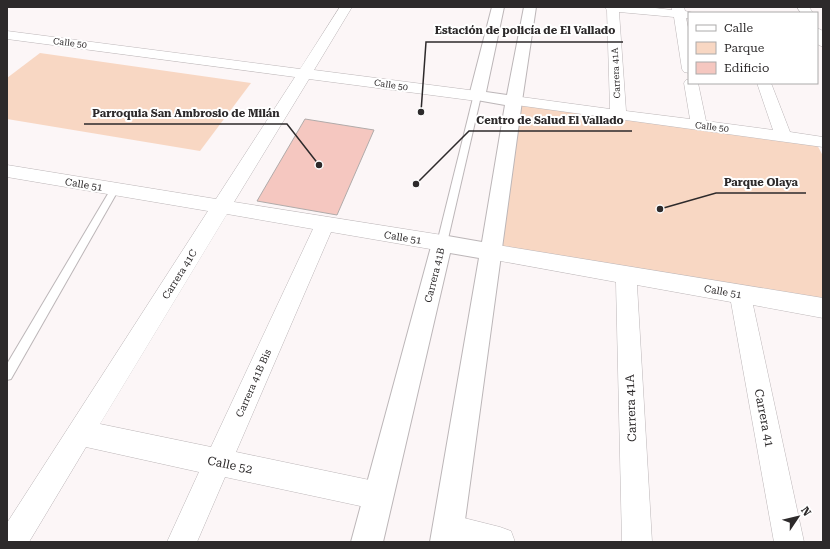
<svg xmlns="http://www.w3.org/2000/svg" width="830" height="549" viewBox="0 0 830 549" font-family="'Roboto Serif',serif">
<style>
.green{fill:#f8d7c3}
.building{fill:#f5c7c0;stroke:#b1abaa}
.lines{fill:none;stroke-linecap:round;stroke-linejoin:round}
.lane-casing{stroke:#bcb6b8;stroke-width:2}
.street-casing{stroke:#bcb6b8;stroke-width:1}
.secondary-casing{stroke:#bcb6b8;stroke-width:2}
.lane{fill:#fff;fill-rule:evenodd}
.street{fill:#fff;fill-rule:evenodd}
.secondary{fill:#fff;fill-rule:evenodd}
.labels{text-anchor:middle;stroke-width:4;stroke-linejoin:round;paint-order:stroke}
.far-street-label{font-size:9px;fill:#2d2a2b;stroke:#fff}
.street-label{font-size:10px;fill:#2d2a2b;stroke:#fff}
.near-street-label{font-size:12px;fill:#2d2a2b;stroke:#fff}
.leader{fill:none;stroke:#2d2a2b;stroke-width:1.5}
.callout-dot{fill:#2d2a2b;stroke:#fff;stroke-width:1.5}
.callout-label{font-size:11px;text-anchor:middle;font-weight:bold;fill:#2d2a2b;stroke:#fff;stroke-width:4;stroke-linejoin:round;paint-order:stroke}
</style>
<rect width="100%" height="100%" fill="#fcf6f7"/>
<!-- green -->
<g class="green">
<polygon points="40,53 251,83 200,151 7,119 7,78"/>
<polygon points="514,101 815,141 823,156 823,308 491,252"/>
</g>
<!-- building -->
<polygon class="building" points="305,119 374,130 337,215 257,201"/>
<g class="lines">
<defs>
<g id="lane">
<polygon points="474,94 480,94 481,96 447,243 445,246 439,246 437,243"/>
<polygon points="115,186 119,189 11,379 7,380 7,364 112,187"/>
</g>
<g id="street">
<path d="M340 7H352L314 70 477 91 482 93 485 96 482 99 477 101 309 79 234 202 442 235 449 238 452 243 449 248 442 251 331 232 236 452 379 482 389 486 393 496 389 506 379 510 225 477 197 542H167L199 472 86 447 29 542H7V523L208 211 7 177V165L216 199 295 77 7 39V31L300 69ZM227 214 313 229 211 447 100 424Z"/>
<polygon points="605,7 647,7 672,10 672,7 684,7 685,11 694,13 689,13 689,19 686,18 689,32 689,73 684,72 682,69 674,17 619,12 626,111 690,119 684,83 686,80 689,79 689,83 698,83 706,121 773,130 757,83 771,83 790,132 823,137 823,147 509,104 506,101 509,98 514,96 610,109 607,10"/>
<polygon points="797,7 809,7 813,13 801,13"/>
<polygon points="817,28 823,31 823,47 817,44"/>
<polygon points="491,244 823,298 823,318 753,305 804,542 774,542 731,302 637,285 652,542 622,542 616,282 484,258 481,252 484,246"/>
<polygon points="448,514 500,527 511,531 515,542 444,542 438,539 433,529 438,519"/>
</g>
<polygon id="secondary" points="492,7 504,7 486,92 507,95 524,7 536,7 522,101 462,542 430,542 479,258 450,253 383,542 351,542 432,243 435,237 442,235 482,242 505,105 471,99 469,96"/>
</defs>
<!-- lane casing -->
<use href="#lane" class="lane-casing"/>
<!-- street casing -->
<use href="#street" class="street-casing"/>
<!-- secondary casing -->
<use href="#secondary" class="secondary-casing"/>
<!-- lane -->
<use href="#lane" class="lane"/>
<!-- street -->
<use href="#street" class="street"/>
<!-- secondary -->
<use href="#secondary" class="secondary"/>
</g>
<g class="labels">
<!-- far-street labels -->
<g class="far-street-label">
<text transform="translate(70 43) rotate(7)" y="3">Calle 50</text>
<text transform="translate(616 73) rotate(-93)" y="3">Carrera 41A</text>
<text transform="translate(391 85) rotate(8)" y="3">Calle 50</text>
<text transform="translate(712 127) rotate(7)" y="3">Calle 50</text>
</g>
<!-- street labels -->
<g class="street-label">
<text transform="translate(84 184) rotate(9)" y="4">Calle 51</text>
<text transform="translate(403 237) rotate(9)" y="4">Calle 51</text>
<text transform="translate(179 274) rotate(-58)" y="4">Carrera 41C</text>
<text transform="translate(434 275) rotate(-76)" y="4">Carrera 41B</text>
<text transform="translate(723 291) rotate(10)" y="4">Calle 51</text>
<text transform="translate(253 383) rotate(-66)" y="4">Carrera 41B Bis</text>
</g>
<!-- near-street labels -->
<g class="near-street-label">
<text transform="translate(631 408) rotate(-92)" y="4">Carrera 41A</text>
<text transform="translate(764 418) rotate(79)" y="4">Carrera 41</text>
<text transform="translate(230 465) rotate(12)" y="4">Calle 52</text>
</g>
</g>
<!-- callouts -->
<path class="leader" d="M421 112L426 42H623M319 165L287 124H84M416 184L469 131H632M660 209L716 193H806"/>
<g class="callout-dot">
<circle cx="421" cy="112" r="4"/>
<circle cx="319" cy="165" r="4"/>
<circle cx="416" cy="184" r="4"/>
<circle cx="660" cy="209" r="4"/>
</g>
<g class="callout-label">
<text x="525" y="34">Estación de policía de El Vallado</text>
<text x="186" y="117">Parroquia San Ambrosio de Milán</text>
<text x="550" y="124">Centro de Salud El Vallado</text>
<text x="761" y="186">Parque Olaya</text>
</g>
<!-- border -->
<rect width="830" height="549" fill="none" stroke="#2d2a2b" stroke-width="16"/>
<!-- legend -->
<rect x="688" y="12" width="130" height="72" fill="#ffffff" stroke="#abaaaa"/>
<rect x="696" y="25" width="20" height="6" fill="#ffffff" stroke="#abaaaa"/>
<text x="724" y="32" font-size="12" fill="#2d2a2b">Calle</text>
<rect x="696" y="42" width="20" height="12" fill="#f8d7c3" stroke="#abaaaa"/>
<text x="724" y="52" font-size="12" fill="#2d2a2b">Parque</text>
<rect x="696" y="62" width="20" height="12" fill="#f5c7c0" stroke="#abaaaa"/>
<text x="724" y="72" font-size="12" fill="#2d2a2b">Edificio</text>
<!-- north arrow -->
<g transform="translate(798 517) rotate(55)" stroke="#ffffff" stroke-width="3" paint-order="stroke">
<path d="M0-3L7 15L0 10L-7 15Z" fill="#2d2a2b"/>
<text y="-6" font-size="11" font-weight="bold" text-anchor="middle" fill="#2d2a2b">N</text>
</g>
</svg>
